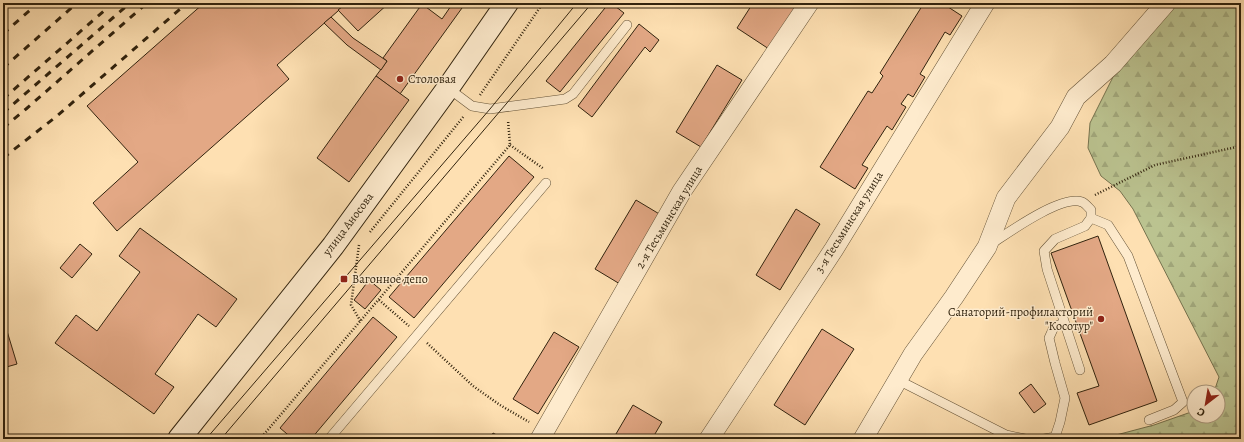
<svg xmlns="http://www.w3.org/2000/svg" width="1244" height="442" viewBox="0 0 1244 442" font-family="Alegreya,serif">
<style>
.forest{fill:url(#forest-firs);stroke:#76734f}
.building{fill:#e3a885;stroke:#31230e}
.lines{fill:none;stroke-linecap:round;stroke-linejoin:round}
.service-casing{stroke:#645237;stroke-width:10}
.minor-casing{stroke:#645237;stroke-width:20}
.secondary-casing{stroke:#31230e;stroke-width:24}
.path{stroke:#31230e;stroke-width:2.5;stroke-dasharray:1 2;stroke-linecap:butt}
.service{stroke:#feebcd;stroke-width:9}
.minor{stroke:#feebcd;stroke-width:19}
.secondary{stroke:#feebcd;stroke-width:22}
.tram{stroke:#31230e;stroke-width:1}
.rail{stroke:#31230e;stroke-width:3;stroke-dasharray:7 7;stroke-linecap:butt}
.poi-dot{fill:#8f2418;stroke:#feebcd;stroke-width:1.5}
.labels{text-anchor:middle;stroke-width:3;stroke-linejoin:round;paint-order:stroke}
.poi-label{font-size:12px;fill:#31230e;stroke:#feebcd;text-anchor:start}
.street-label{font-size:12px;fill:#31230e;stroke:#feebcd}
</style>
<defs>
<pattern id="forest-firs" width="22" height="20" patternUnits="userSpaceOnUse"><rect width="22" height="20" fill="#bbc390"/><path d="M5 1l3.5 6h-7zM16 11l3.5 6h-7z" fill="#a1a77b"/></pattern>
</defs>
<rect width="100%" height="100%" fill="#fee0b2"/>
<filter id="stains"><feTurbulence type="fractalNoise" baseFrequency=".005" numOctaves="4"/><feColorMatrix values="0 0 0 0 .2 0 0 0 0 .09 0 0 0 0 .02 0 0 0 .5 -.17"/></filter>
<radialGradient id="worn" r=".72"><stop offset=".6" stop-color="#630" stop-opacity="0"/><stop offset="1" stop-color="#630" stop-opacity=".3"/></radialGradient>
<!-- forest -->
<polygon class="forest" points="1177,3 1241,3 1241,439 1101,439 1154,425 1194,411 1194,416 1218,416 1218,392 1214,392 1219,377 1133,209 1120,191 1101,176 1088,148 1090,123 1113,77"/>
<!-- building -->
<g class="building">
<polygon points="204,3 347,3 277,65 289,79 117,231 93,203 138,162 87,106"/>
<polygon points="347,3 389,3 358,31 338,10"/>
<polygon points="453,3 455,3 462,8 400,94 376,76 387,61 383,58 422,4 442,19"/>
<polygon points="609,3 611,3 624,13 560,92 546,81"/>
<polygon points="753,3 803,3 772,51 737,28"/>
<polygon points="924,3 942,3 962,16 950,35 945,32 920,74 925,77 913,97 908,94 901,104 906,107 892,130 887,126 862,165 868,168 855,189 820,167 868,91 872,93 883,76 880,73"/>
<polygon points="331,17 353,38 387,61 381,70 347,45 324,23"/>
<polygon points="639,24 659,40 650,52 645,47 592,117 578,106"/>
<polygon points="717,65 742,80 701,147 676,132"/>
<polygon points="376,76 409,100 349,182 317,158"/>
<polygon points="509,156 534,177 414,318 389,297"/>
<polygon points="636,200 661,215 620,284 595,269"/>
<polygon points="796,209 820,224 780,290 756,275"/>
<polygon points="140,228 237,299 216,327 198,314 155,374 174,387 154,414 55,343 76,315 97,331 140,272 119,256"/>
<polygon points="1098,236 1157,401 1089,425 1077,393 1099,386 1051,253"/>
<polygon points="80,244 92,254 72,278 60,268"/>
<polygon points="369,280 381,290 365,309 354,300"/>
<polygon points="373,317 397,337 311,439 293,439 280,428"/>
<polygon points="822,329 854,349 805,425 774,405"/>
<polygon points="7,331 17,364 3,368 3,333"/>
<polygon points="554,332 579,347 538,414 513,399"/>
<polygon points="1031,384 1046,404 1034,413 1019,393"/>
<polygon points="633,405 662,422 652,439 613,439"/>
<polygon points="493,433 504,439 490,439"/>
</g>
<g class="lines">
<defs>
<g id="service">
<polyline points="448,88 472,106 490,109 565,99 573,94 627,25"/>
<polyline points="1091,218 1108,225 1128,256 1183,402 1174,410 1149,420"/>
<path d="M991 244C1008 233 1062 194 1082 202 1085 203 1088 207 1091 210V218L1085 226 1055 239 1044 251 1047 269 1080 370"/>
<polyline points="898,380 1006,435 1025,439"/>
<polyline points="329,439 546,183"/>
<polyline points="1044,439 1055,437 1060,422 1065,398 1055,363 1049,338 1054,327 1064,323"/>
</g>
<g id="minor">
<polyline points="540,439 682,191 809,3"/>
<polyline points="709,439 834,249 985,3"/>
<polyline points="863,439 913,354 954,297 987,247 1006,198 1060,127 1076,97 1113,64 1166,3"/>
</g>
<polyline id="secondary" points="179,439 333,246 448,88 507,3"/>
</defs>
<!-- service casing -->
<use href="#service" class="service-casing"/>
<!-- minor casing -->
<use href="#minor" class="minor-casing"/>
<!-- secondary casing -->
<use href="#secondary" class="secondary-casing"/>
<!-- path -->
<g class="path">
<polyline points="480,95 543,3"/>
<polyline points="510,145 544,169"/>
<polyline points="1095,195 1155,165 1241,146"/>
<polyline points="370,232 464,116"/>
<polyline points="359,245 351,305 361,322"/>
<polyline points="379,300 409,326"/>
<polyline points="427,343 473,386 500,405 529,422"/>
<polyline points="260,439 510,145 508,120"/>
</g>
<!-- service -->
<use href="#service" class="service"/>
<!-- minor -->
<use href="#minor" class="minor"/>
<!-- secondary -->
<use href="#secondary" class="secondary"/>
<!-- tram -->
<g class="tram">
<polyline points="206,439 490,109 577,3"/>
<polyline points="221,439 592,3"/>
</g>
<!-- rail -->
<g class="rail">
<polyline points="3,34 38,3"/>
<polyline points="3,68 77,3"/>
<polyline points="3,99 113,3"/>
<polyline points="3,113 130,3"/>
<polyline points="3,128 26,109 147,3"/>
<polyline points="3,158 57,116 187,3"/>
</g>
</g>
<!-- markers -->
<g class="poi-dot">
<circle cx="400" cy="79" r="4"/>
<rect x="340" y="275" width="8" height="8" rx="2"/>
<circle cx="1101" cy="319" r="4"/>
</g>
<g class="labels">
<!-- poi labels -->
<g class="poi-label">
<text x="408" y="83">Столовая</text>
<text x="352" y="283">Вагонное депо</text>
<text x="1093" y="316" text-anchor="end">Санаторий-профилакторий<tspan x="1093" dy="14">"Косотур"</tspan></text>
</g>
<!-- street labels -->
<g class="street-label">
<text transform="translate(669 217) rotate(-59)" y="4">2-я Тесьминская улица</text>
<text transform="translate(849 222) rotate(-58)" y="4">3-я Тесьминская улица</text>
<text transform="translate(348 224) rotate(-53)" y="4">улица Аносова</text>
</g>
</g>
<!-- margin -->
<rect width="1244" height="442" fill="none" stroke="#fee0b2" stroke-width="16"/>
<rect x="4" y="4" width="1236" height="434" fill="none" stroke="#31230e" stroke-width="2"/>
<rect x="8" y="8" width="1228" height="426" fill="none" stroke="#31230e"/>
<!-- north arrow -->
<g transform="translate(1206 404) rotate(211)"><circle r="19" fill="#feebcd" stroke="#ac9b81"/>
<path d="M0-3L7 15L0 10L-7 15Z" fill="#8f2418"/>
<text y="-6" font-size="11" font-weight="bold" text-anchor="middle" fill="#31230e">С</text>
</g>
<rect width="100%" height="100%" filter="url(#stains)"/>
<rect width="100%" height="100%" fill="url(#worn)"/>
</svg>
